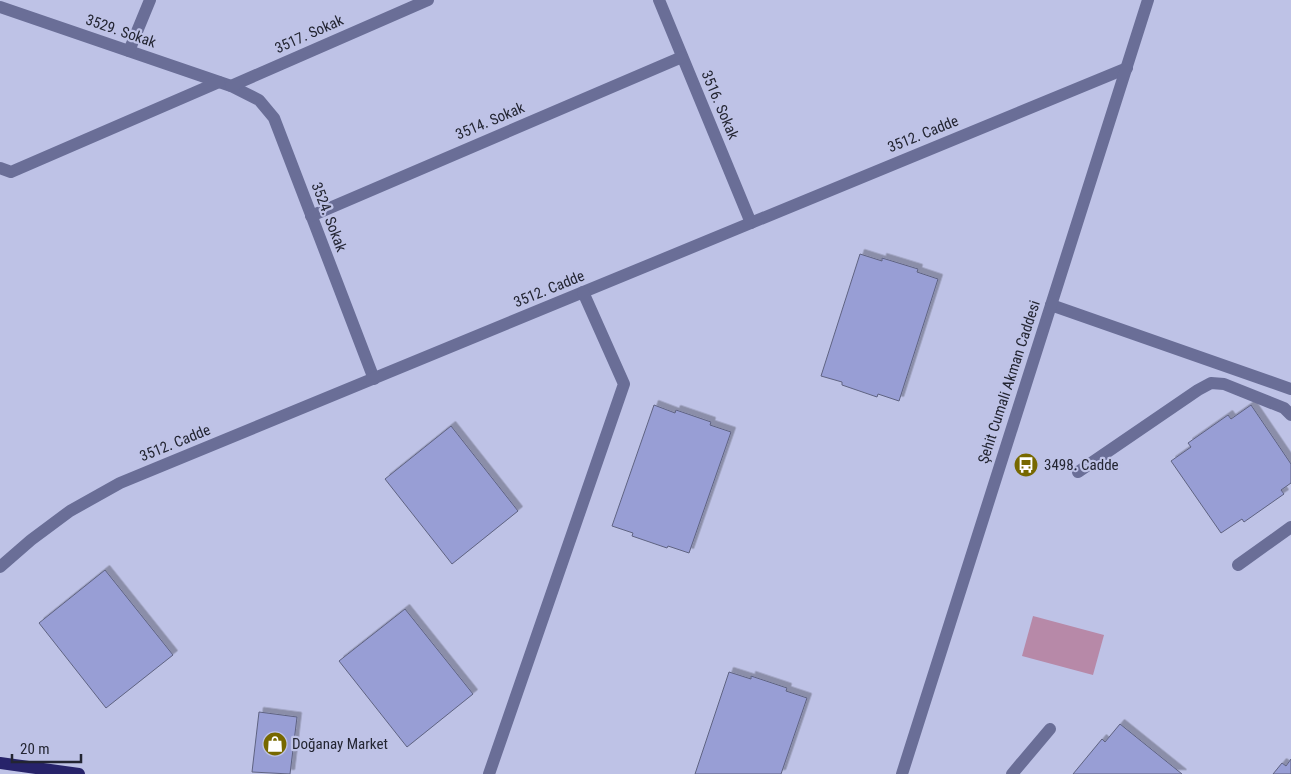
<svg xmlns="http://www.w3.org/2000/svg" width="1291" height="774" viewBox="0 0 1291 774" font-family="'Roboto Condensed',sans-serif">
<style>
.green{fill:#b789a8}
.building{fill:#989ed5;stroke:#5f6382;filter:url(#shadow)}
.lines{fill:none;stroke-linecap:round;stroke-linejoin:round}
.minor{stroke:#6a6e97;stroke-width:12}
.major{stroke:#27236a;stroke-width:12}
.labels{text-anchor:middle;stroke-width:4.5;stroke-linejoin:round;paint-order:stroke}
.street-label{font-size:15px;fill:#232532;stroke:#bec2e6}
.poi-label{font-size:15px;fill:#232532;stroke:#bec2e6;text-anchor:start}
</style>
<defs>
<filter id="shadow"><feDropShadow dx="4.5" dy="-4.5" stdDeviation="0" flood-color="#0004"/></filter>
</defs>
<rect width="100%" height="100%" fill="#bec2e6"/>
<!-- green -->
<polygon class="green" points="1033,616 1104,635 1093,675 1022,656"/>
<!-- building -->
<g class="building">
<polygon points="860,254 882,261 882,258 918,269 917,272 938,279 899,401 878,394 877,397 842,385 842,382 821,376"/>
<polygon points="654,405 675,413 676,410 711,422 710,425 731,432 689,553 668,546 667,548 632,536 633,533 612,526"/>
<polygon points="1251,405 1291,464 1291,483 1281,490 1284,494 1244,522 1242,519 1221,533 1171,461 1191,447 1188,443 1228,415 1231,419"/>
<polygon points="451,426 518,511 452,564 385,479"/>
<polygon points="105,570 173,655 106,708 39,623"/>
<polygon points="405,609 473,694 407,747 339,661"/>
<polygon points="729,672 751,679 751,676 787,688 786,691 807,698 781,774 695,774"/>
<polygon points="259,712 297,717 290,774 252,772"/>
<polygon points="1120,724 1182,774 1073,774 1102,739 1105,742"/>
<polygon points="1291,759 1291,774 1273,774 1282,763 1286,766"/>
</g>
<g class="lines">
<!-- minor -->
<g class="minor">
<polyline points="659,0 751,223"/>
<polyline points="0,7 231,86 259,100 274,118 374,379"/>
<polyline points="129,51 150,0"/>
<polyline points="231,86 428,0"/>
<polyline points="0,168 11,172 219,82"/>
<polyline points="311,216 682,57"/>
<polyline points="1051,305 1291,389"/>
<polyline points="1078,472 1198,390 1211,383 1224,384 1284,408 1291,415"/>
<polyline points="1238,565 1291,527"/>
<polyline points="0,567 31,540 70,511 120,483 1127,68"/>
<polyline points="489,774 624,384 583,292"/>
<polyline points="902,774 1148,0"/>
<polyline points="1012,774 1050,729"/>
</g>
<!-- major -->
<polyline class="major" points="0,763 79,774"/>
</g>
<!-- icons -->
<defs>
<symbol id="bus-disc" viewBox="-11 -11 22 22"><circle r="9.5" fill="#776800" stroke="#bec2e6"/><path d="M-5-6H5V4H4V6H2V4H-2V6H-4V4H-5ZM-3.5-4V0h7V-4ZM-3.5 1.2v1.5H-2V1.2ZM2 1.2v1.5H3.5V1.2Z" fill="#fff"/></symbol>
<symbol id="shop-disc" viewBox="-11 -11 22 22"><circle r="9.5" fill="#776800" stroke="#bec2e6"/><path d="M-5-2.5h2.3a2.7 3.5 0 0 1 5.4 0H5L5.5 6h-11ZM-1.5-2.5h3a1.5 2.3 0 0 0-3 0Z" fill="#fff"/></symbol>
</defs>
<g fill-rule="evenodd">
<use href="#bus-disc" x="1012" y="451" width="28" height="28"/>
<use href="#shop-disc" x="261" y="730" width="28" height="28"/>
</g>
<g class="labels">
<!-- street labels -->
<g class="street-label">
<text transform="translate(121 31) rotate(19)" y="5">3529. Sokak</text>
<text transform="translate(309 34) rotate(-24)" y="5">3517. Sokak</text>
<text transform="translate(720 105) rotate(67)" y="5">3516. Sokak</text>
<text transform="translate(490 121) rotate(-23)" y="5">3514. Sokak</text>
<text transform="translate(923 134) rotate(-22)" y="5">3512. Cadde</text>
<text transform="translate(329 217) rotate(69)" y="5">3524. Sokak</text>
<text transform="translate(549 289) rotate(-22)" y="5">3512. Cadde</text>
<text transform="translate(1009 382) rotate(-72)" y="5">Şehit Cumali Akman Caddesi</text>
<text transform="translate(175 443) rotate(-22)" y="5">3512. Cadde</text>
</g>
<!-- poi labels -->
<g class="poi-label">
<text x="1044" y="470">3498. Cadde</text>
<text x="292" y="749">Doğanay Market</text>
</g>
</g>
<!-- scale -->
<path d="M12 754v8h69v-8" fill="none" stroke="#232532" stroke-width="2.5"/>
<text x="20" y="754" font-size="15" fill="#232532" stroke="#bec2e6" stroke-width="4" paint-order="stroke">20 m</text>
</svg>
